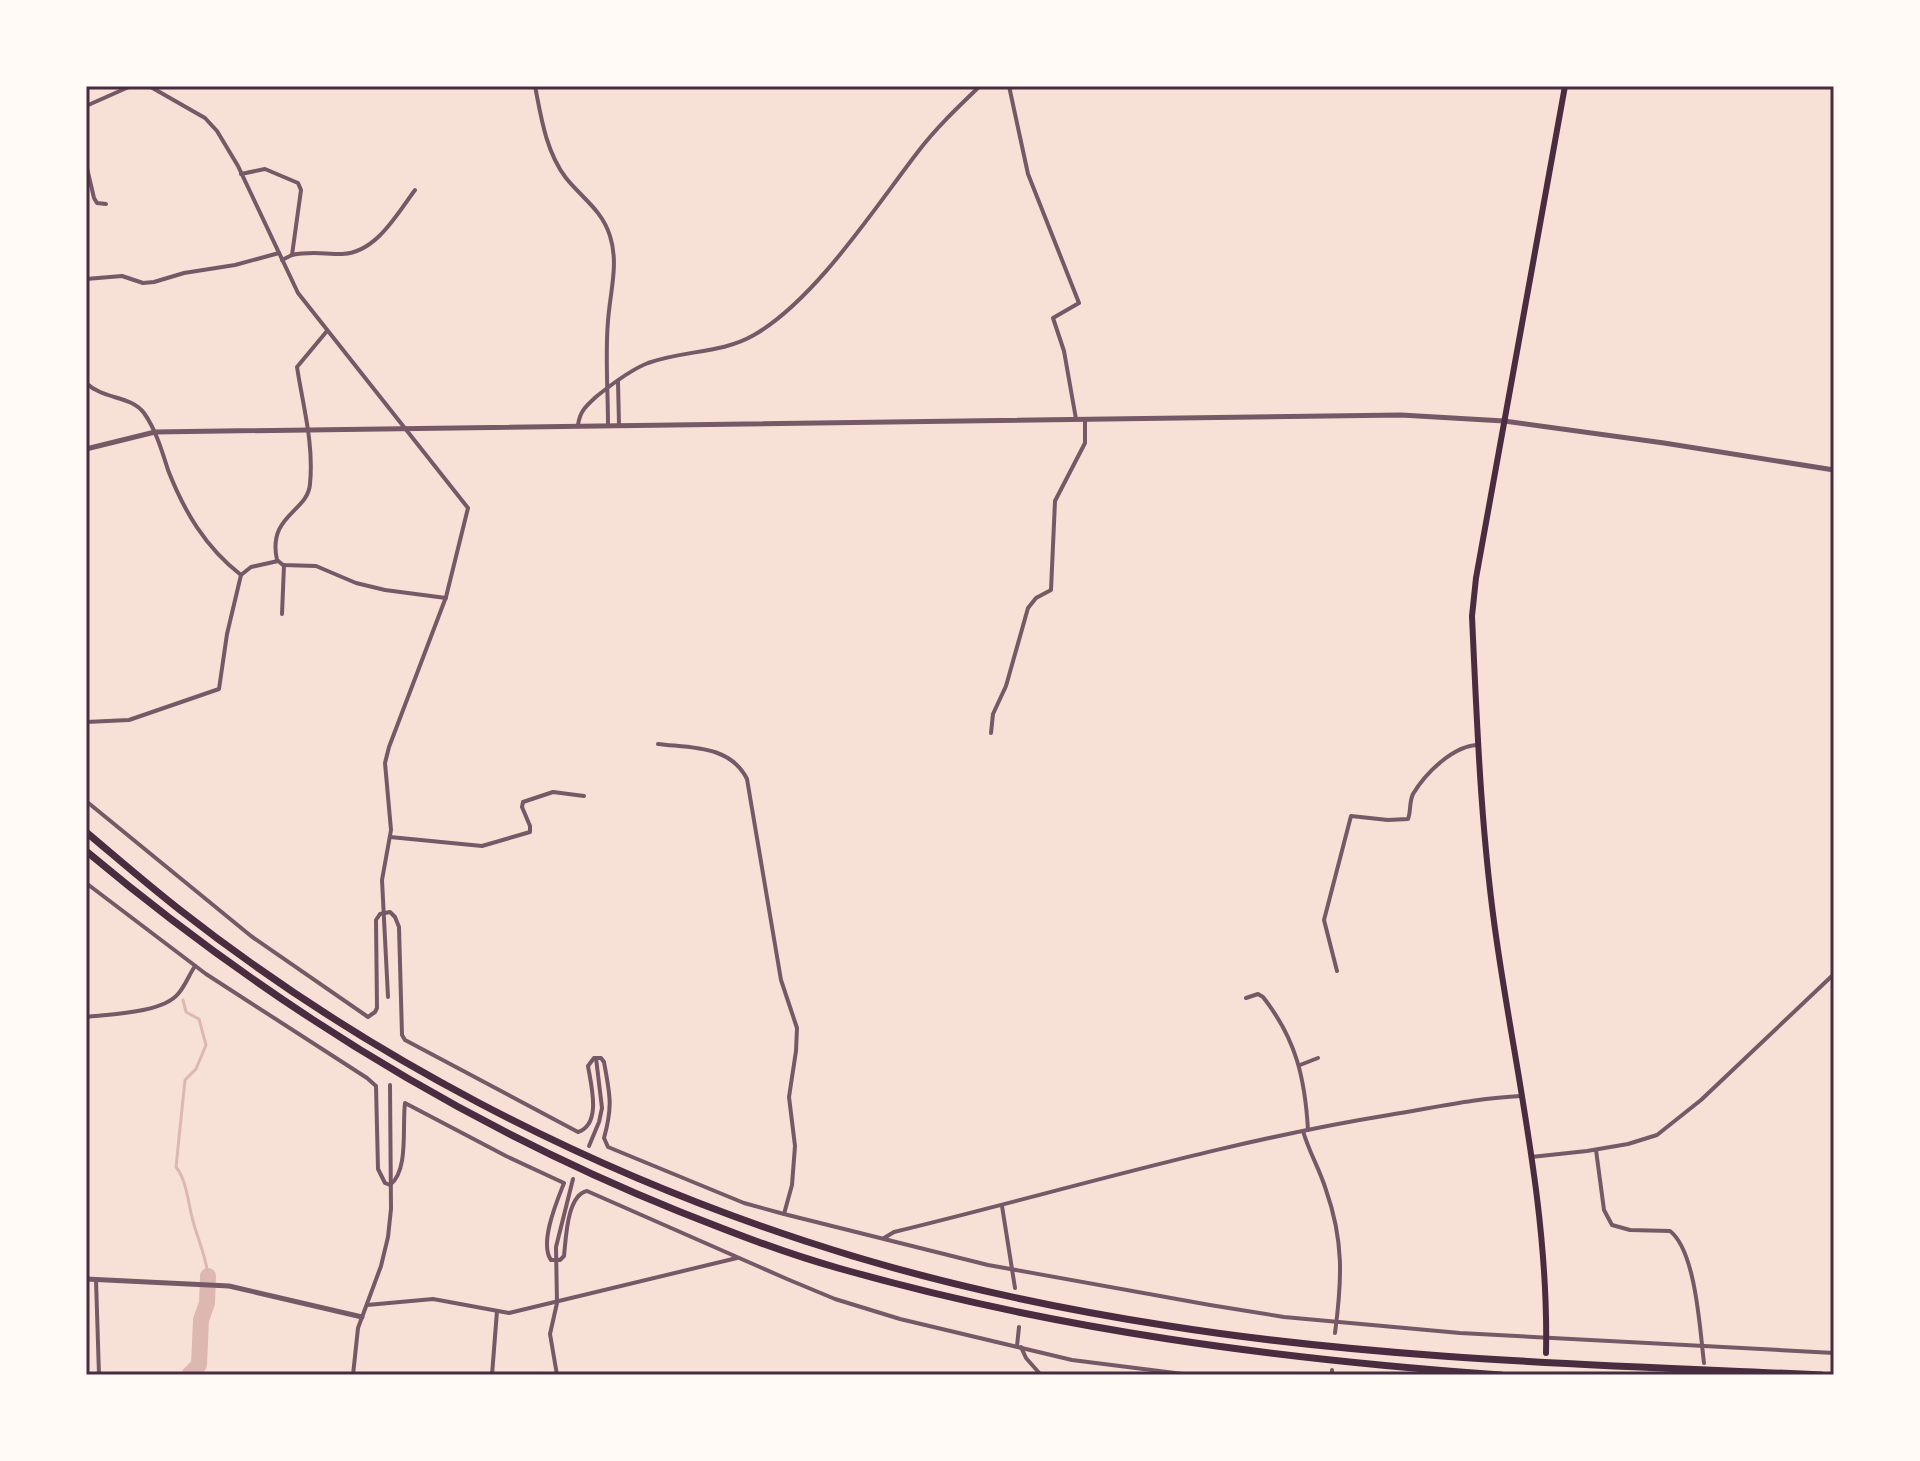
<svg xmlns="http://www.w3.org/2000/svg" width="1920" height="1461" viewBox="0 0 1920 1461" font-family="'Public Sans',sans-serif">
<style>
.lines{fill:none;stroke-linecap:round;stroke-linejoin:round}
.stream{stroke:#dcb8b0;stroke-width:3}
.river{stroke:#dcb8b0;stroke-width:16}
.minor{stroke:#755966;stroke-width:4}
.tertiary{stroke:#755966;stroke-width:5}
.secondary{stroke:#4a2c40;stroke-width:6}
.motorway{stroke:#4a2c40;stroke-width:7}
.neatline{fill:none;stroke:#4a2c40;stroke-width:3}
</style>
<rect width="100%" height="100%" fill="#f7e1d7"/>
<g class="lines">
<!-- stream -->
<path class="stream" d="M183 1000 186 1012 199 1019 206 1045 196 1069 185 1080 176 1167C187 1181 188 1203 193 1221 198 1240 206 1256 208 1276"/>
<!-- river -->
<polyline class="river" points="189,1375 199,1365 201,1320 207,1303 208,1276"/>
<!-- minor -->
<g class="minor">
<polyline points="149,86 205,118 217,131 238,166 298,293 468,508 446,597 389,747 385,763 391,830 382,880 388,997"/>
<path d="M535 86C541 117 546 152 566 178 582 198 602 210 610 236 619 264 610 292 608 321 605 355 608 390 608 425"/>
<polyline points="1009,86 1028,174 1079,303 1053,318 1064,351 1076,419"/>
<polyline points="86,106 131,86"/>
<polyline points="86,164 94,198 97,203 106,204"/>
<polyline points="241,174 265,169 298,183 301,190 292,255 282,260"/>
<path d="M292 255C311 251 323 254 342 254 376 253 397 214 415 190"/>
<polyline points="86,279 122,276 143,283 154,282 184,273 235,265 279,253"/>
<path d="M327 331 297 367C303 406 314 444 310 484 308 512 267 515 277 560L283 565 316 566 356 583 385 590 446 598"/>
<polyline points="618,381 619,425"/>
<path d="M86 383C104 400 130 395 144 413 156 430 162 451 168 470 184 511 205 547 241 575"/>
<path d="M578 425C580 411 586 406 597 396 612 384 630 370 648 363 684 350 721 354 754 335 815 300 874 209 917 153 935 129 958 107 980 86"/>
<polyline points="282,614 284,565"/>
<polyline points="86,722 129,720 219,689 227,634 241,575 251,567 278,561"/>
<polyline points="991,733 993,714 1006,686 1028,608 1036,598 1051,590 1055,501 1085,443 1085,419"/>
<path d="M658 744C691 748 730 745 747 779L781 980 797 1028 796 1051 789 1097 795 1146 792 1185 784 1214"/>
<path d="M86 801 251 936 368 1017 375 1012 377 1008 376 920 380 914 390 912 395 917 399 927 402 1035 405 1040 578 1132C602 1124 591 1085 588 1066L594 1058H601L604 1062C610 1095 613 1106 604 1138L608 1147 744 1203 784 1214 988 1265 1210 1305 1284 1317 1460 1333 1834 1353"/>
<polyline points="390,837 482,846 530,832 530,826 522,807 523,802 553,792 584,796"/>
<path d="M86 883 206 974 367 1078 376 1086 378 1169 385 1183 390 1185C409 1171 402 1126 405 1103L506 1156 564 1183C557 1201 539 1243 551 1260H560L564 1256C566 1238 567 1195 587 1191L787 1279 835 1299 900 1319 1072 1360 1191 1375"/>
<path d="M1337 971 1324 920 1351 816 1388 820 1408 819C1411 812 1409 802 1413 794 1425 774 1453 745 1479 745"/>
<path d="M1246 998 1258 994 1263 997C1296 1039 1305 1078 1308 1130"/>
<path d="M86 1017C111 1014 162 1013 178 994 185 986 189 975 195 966"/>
<polyline points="1300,1065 1318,1058"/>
<path d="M1303 1131C1309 1152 1320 1170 1326 1190 1344 1241 1342 1280 1335 1333"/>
<polyline points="589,1146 599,1122 602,1108 596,1058"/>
<path d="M1596 1150 1604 1210 1612 1225 1630 1230 1670 1231C1696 1251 1700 1331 1704 1363"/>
<polyline points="1531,1157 1587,1151 1628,1144 1657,1135 1701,1100 1834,974"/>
<polyline points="1002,1206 1015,1288"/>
<path d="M884 1238 894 1232C1059 1192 1222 1142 1389 1115 1433 1108 1477 1098 1521 1096"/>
<polyline points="96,1280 99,1375"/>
<polyline points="367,1305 433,1299 509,1313 737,1258"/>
<polyline points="1017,1346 1019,1327"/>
<polyline points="1021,1347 1026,1358 1041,1375"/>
<polyline points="353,1375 358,1328 381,1266 388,1237 391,1209 390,1085"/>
<polyline points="492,1375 497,1311"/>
<polyline points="557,1375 550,1334 557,1303 556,1247 573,1179"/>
<polyline points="1332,1375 1332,1370"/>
</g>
<!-- tertiary -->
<g class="tertiary">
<polyline points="86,449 155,432 1401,415 1504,421 1664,443 1834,470"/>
<polyline points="86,1279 229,1286 362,1317"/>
</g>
<!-- secondary -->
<path class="secondary" d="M1546 1353C1549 1214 1517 1080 1497 943 1481 835 1477 726 1472 616L1476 578 1565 86"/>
<!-- motorway -->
<g class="motorway">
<path d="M86 832C117 858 148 885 180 910 365 1055 582 1168 805 1241 923 1280 1046 1307 1169 1326 1384 1360 1604 1365 1821 1375"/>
<path d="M86 851C265 1001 462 1124 678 1211 731 1232 784 1253 838 1268 1055 1330 1277 1359 1501 1375"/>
</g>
</g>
<!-- border -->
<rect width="1920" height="1461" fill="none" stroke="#fffaf5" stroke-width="176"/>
<rect x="88" y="88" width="1744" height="1285" class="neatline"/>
</svg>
